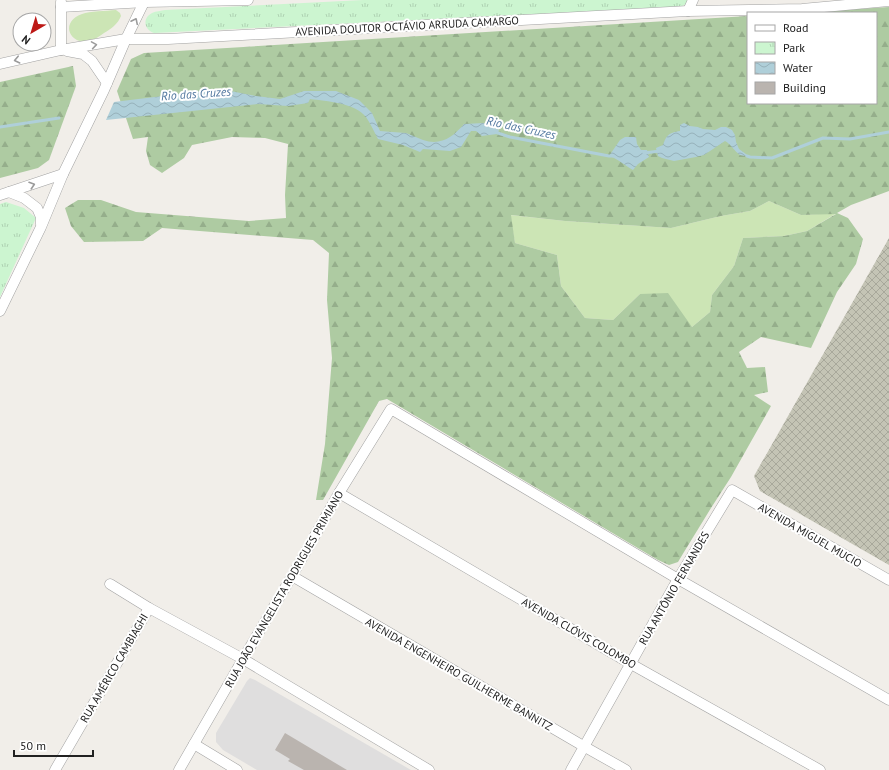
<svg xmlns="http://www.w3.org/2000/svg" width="889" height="770" viewBox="0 0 889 770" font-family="'PT Sans',sans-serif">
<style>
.residential{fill:#dfdede}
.construction{fill:url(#construction-cross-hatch)}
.grass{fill:#cce5b5}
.forest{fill:url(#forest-firs);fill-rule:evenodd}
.park{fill:url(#park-tufts)}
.water{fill:url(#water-waves)}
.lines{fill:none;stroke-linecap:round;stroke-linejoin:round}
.stream{stroke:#afcfd9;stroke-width:3}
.building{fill:#bab4af}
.minor-casing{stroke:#a2a2a2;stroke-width:11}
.minor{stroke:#fff;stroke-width:10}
.oneway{stroke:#9b9b9b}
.labels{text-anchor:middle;stroke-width:4;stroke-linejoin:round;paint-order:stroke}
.street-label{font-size:11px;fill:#212121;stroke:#fff}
.water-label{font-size:12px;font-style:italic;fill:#5479a0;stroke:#fff}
</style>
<defs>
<pattern id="construction-cross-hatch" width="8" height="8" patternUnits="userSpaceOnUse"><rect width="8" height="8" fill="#c4c4b5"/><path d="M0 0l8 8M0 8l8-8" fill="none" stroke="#a8a89b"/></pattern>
<pattern id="forest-firs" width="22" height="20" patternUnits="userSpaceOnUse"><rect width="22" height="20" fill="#aecba2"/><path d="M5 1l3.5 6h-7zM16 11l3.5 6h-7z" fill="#95ae8b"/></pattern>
<pattern id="park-tufts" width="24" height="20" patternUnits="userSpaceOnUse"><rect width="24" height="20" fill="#ccf5d0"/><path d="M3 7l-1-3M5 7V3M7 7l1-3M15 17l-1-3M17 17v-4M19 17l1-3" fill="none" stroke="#afd2b2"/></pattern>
<pattern id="water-waves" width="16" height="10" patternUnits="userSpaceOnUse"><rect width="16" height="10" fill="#afcfd9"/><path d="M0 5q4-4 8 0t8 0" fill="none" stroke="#96b1ba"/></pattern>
</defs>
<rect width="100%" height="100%" fill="#f1eee9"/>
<!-- residential -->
<polygon class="residential" points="250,678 255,680 411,770 257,770 223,750 216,742 216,733 247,681"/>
<!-- construction -->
<polygon class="construction" points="889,238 889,565 760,491 754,476"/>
<!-- grass -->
<g class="grass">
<path d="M116 10 120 13 121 16C118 24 111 29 104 33 100 36 95 39 90 41 70 46 59 22 82 14 90 11 106 11 116 10Z"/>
<polygon points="769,201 801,215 837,213 807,231 784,236 743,238 734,266 712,295 710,312 692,327 640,294 613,320 585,318 561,286 557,255 515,243 510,215 565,221 671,228 721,216 750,211"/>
</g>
<!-- forest -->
<g class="forest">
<path d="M889 7V191L851 205 837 213 848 218 863 239 856 264 837 292 811 348 761 337 739 352 747 368 765 367 768 392 754 395 771 406 731 477 711 508 684 552 678 562 669 565 658 560 387 399 379 401 323 500H316L325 444 332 358 327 300 329 253 313 240 162 228 143 241 84 242 71 226 65 208 78 200H101L136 212 249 221 286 218 285 195 288 144 265 138 232 137 192 145 184 158 162 173 150 165 146 151 148 137 133 139 117 91 131 59 144 53 748 16V103H876V13H796ZM769 201 801 215 836 214 807 231 784 236 743 238 734 266 712 295 710 312 692 327 668 293 640 294 613 320 585 318 561 286 557 255 515 243 511 215 565 221 671 228 721 216 750 211Z"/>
<polygon points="73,66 76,86 49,160 38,168 0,178 0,82"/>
</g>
<!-- park -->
<g class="park">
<path d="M363 0H688L686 4 680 7 154 33C144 30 142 18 152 13 156 11 161 11 165 10Z"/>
<polygon points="6,202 24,208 36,218 0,297 0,204"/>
</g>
<!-- water -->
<g class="water">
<path d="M220 89 256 96 280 99 304 91H336L359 100 372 113 380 131C388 132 397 132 406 133 412 135 417 138 423 140 441 146 453 137 464 124L484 123 499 130 497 134 482 136 476 131H471L461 147 450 151 423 149 420 152 403 145 378 139C374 132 371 124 366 117 355 103 327 101 310 99L308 103 288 106 258 104 106 120 114 102Z"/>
<path d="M684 123 690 126 698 127 703 129 715 130 721 127H726L732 130 735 135 736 142 739 149 750 157C747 156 743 156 740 155 734 151 731 144 725 141L704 155 696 157 674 161 662 158 658 156 656 148 663 145C667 134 669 133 680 131V125Z"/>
<path d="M625 137H636L637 144 641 150H647L649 157 638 164 633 170C625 166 619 159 609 156L620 140Z"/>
</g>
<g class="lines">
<!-- stream -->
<g class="stream">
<polyline points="0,127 59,118"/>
<polyline points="495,132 510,137 609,156 613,156"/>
<polyline points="644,153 660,151"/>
<polyline points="747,156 750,157 772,158 823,138 850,139 889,132"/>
</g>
</g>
<!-- building -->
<polygon class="building" points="285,733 347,770 304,770 288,761 290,759 275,750"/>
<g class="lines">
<defs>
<g id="minor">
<polyline points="61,7 145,2 248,0"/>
<polyline points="688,11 693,0"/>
<polyline points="61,50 61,2"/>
<polyline points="67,51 83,54 92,61 107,83"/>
<polyline points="0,64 61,50 126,39 168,39 688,11 802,9 889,1"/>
<polyline points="9,192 24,198 37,208 41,217 41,224"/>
<polyline points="0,195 63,174"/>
<polyline points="0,311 41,227 63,174 104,90 126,39 145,0"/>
<polyline points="339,493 631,664 820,770"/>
<polyline points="292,576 585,747 626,770"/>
<polyline points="110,584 149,608 243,659 429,770"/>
<polyline points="194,744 237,770"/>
<polyline points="55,770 149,608"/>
<polyline points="179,770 243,659 292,576 339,493 391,409 678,579 889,700"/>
<polyline points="571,770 678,579 732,490 889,580"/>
</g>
</defs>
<!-- minor casing -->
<use href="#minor" class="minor-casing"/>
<!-- minor -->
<use href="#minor" class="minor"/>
</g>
<!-- one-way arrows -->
<defs><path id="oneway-chevron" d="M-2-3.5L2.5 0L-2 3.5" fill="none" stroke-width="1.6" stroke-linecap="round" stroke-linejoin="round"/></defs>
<g class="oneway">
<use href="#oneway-chevron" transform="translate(135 21) rotate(-64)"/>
<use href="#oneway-chevron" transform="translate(94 45) rotate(-9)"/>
<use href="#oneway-chevron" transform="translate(17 60) rotate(167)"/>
<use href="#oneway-chevron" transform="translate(32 185) rotate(-18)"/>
</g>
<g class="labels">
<!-- street labels -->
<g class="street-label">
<text transform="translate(407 26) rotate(-3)" y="4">AVENIDA DOUTOR OCTÁVIO ARRUDA CAMARGO</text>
<text transform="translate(810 535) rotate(30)" y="4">AVENIDA MIGUEL MUCIO</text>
<text transform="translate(674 588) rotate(-60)" y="4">RUA ANTÔNIO FERNANDES</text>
<text transform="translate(284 589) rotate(-60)" y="4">RUA JOÃO EVANGELISTA RODRIGUES PRIMIANO</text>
<text transform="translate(579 633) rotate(30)" y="4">AVENIDA CLÓVIS COLOMBO</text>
<text transform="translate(114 668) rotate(-60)" y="4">RUA AMÉRICO CAMBIAGHI</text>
<text transform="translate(459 674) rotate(30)" y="4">AVENIDA ENGENHEIRO GUILHERME BANNITZ</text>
</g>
<!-- water labels -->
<g class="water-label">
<text transform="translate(196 94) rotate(-4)" y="4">Rio das Cruzes</text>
<text transform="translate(521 128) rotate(12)" y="4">Rio das Cruzes</text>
</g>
</g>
<!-- legend -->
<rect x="747" y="12" width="130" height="92" fill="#ffffff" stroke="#a6a6a6"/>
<rect x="755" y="25" width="20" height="6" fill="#ffffff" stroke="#a6a6a6"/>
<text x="783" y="32" font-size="12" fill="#212121">Road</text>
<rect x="755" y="42" width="20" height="12" fill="url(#park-tufts)" stroke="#a6a6a6"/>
<text x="783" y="52" font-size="12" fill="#212121">Park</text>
<rect x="755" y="62" width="20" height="12" fill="url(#water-waves)" stroke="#a6a6a6"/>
<text x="783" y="72" font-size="12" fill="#212121">Water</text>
<rect x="755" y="82" width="20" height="12" fill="#bab4af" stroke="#a6a6a6"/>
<text x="783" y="92" font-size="12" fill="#212121">Building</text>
<!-- north arrow -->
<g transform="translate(32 32) rotate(218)"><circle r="19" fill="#ffffff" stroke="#a6a6a6"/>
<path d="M0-3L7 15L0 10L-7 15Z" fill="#bd1916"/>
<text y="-6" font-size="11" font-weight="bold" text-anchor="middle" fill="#212121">N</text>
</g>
<!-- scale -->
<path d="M14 750v6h79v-6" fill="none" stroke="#212121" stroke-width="2"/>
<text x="20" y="750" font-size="12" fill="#212121" stroke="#ffffff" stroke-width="3" paint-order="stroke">50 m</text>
</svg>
